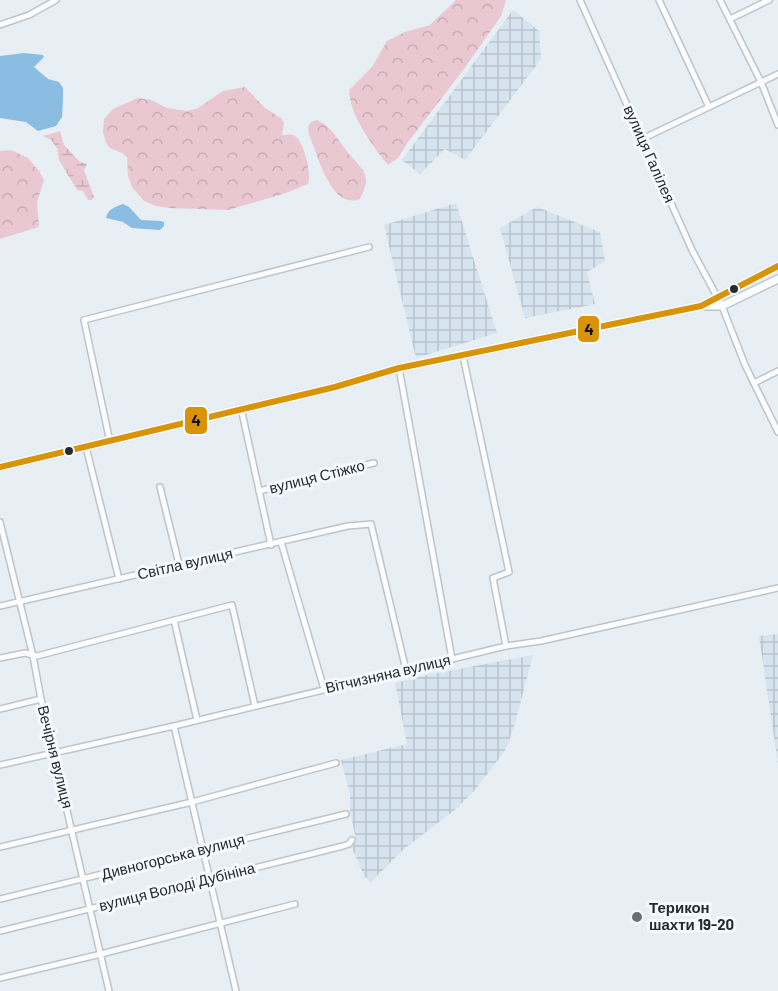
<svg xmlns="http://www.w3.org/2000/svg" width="778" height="991" viewBox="0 0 778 991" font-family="Barlow,sans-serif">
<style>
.industrial{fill:url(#industrial-grid)}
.forest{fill:url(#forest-crowns)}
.wetland{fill:url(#wetland-marsh)}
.water{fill:#8bbce1}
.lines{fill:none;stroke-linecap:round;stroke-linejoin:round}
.minor-casing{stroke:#bfc4c9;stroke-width:8}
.tertiary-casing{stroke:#bfc4c9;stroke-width:10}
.minor{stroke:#fbfcfd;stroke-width:5}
.tertiary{stroke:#fbfcfd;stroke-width:7}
.bus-1-casing{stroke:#f5faff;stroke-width:10}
.bus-1{stroke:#d89307;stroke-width:6}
.bus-dot{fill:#252a2e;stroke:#f5faff;stroke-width:2}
.poi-dot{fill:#696f73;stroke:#f5faff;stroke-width:2}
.labels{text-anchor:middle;stroke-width:6;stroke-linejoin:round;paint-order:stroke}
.street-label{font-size:15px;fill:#252a2e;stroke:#f5faff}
.poi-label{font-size:15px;font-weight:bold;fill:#252a2e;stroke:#f5faff;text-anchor:start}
.line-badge{stroke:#f5faff;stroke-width:2}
.pale-badge-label{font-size:16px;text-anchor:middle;font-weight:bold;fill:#111}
</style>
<defs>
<pattern id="industrial-grid" width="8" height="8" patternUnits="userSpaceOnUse" patternTransform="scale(1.5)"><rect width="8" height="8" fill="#d6e4ef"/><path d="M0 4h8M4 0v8" fill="none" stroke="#b8c4cd"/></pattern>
<pattern id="forest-crowns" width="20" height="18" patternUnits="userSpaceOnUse" patternTransform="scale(1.5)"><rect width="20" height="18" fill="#e9c8d2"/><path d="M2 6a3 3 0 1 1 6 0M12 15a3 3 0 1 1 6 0" fill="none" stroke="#c8acb5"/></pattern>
<pattern id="wetland-marsh" width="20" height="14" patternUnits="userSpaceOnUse" patternTransform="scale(1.5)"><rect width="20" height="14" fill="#e9c8d2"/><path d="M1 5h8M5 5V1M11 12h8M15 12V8" fill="none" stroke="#c8acb5"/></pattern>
</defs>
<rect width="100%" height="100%" fill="#e7eef4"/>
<!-- industrial -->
<g class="industrial">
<polygon points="513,10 539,31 541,59 465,160 445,149 420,174 402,160"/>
<polygon points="456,203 497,333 416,358 384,225"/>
<polygon points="537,207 600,232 605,261 587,272 595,304 525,318 500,228"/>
<polygon points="778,634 778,764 759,636"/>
<polygon points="533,655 514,727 507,747 501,756 474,791 456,809 404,849 371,882 364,876 352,848 356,840 350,810 350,794 341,760 407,744 395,683 427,675"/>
</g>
<!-- forest -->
<g class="forest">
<path d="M456 0H506L501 16 464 69 408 142 398 158 388 165C372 145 350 116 349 90L372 67 387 41 405 32 430 25Z"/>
<path d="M245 87 265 108 281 118 284 123 282 135C287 135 292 133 296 137 304 143 312 175 308 184L286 193 228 210 169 208 156 206 144 201 132 187 128 176 127 157 122 153 110 148 106 143 103 132 104 119 113 109 138 98 151 100 167 108 187 111 198 108 223 91Z"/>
<path d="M317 120C334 129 335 136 346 150 353 161 366 167 366 181 366 187 362 194 360 199 331 211 317 153 309 134L308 127 311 122Z"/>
<polygon points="11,150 28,158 39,171 44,180 37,202 39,227 0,239 0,151"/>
</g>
<!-- wetland -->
<polygon class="wetland" points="60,131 64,145 80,162 87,164 84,170 94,197 92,200 88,200 83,191 77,190 59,160 57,148 51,140 43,136"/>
<!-- water -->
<g class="water">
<polygon points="24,53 43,55 44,57 34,67 48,79 59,82 63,88 63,99 62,117 56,126 38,131 26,122 0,118 0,56"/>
<path d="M123 204 129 207 141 220 161 221 164 222V226L160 230 132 228 123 222 106 218C107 210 116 206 123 204Z"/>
</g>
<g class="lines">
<defs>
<g id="minor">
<polyline points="580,0 692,250 722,306 745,365 778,432"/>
<polyline points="659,0 709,107"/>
<polyline points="720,0 761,82 778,125"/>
<polyline points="730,19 769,0"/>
<polyline points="0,25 29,15 56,0"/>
<polyline points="642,139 778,74"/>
<polyline points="463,356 509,572 493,578 506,646"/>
<polyline points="399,368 452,659"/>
<polyline points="754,383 778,371"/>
<polyline points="241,408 271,545"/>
<polyline points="110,442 84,320 369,247"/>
<polyline points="86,447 119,579"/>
<polyline points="160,487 179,564"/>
<polyline points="259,491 374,463"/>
<polyline points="0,522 33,656 41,699 109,991"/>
<polyline points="281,542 324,689"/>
<polyline points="0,606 348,526 371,524 406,670"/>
<polyline points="174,620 197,720"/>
<polyline points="0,658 25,653 37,656 232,605 255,706"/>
<polyline points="0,709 41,699"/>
<polyline points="174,726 236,991"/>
<polyline points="0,765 174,726 506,646 541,641 778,588"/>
<polyline points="0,847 192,802 336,763"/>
<polyline points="0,899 346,814"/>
<polyline points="0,931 343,846 349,844 352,840"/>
<polyline points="0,978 101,954 295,904"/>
</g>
<g id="tertiary">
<polyline points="703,305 778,266"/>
<polyline points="0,467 335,387 399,368 701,306 722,306 778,279"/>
</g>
</defs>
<!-- minor casing -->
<use href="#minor" class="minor-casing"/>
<!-- tertiary casing -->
<use href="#tertiary" class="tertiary-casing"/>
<!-- minor -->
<use href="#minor" class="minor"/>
<!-- tertiary -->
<use href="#tertiary" class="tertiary"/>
<defs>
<polyline id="bus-1" points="0,467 335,387 399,368 701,306 778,266"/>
</defs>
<!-- bus-1 casing -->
<use href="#bus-1" class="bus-1-casing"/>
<!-- bus-1 -->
<use href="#bus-1" class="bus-1"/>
</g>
<!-- markers -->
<g class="bus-dot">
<circle cx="734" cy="289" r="5"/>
<circle cx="69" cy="451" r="5"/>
</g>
<circle class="poi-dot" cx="637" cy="917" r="6"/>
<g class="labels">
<!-- street labels -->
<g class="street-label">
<text transform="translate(649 154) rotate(66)" y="5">вулиця Галілея</text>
<text transform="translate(317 477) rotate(-14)" y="5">вулиця Стіжко</text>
<text transform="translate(185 564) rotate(-13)" y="5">Світла вулиця</text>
<text transform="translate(388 674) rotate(-13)" y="5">Вітчизняна вулиця</text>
<text transform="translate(55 757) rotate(76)" y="5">Вечірня вулиця</text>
<text transform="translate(173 857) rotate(-14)" y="5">Дивногорська вулиця</text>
<text transform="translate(177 887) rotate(-14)" y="5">вулиця Володі Дубініна</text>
</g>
<!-- poi labels -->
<g class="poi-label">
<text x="649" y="913">Терикон<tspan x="649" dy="17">шахти 19-20</tspan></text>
</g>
</g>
<g class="line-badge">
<rect x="577" y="315" width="23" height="28" rx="6" fill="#d89307"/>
<rect x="184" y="406" width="24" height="29" rx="6" fill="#d89307"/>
</g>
<g class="pale-badge-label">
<text x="589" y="335">4</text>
<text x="196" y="426">4</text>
</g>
</svg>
